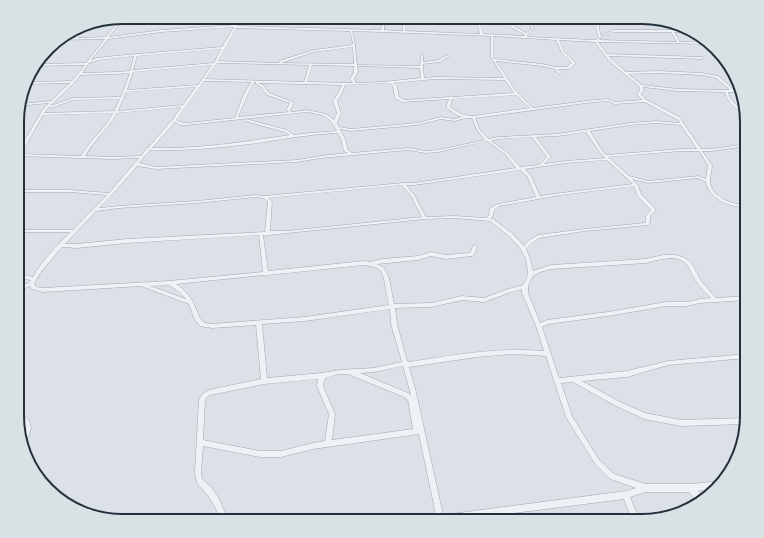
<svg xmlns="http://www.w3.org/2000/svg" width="764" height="538" viewBox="0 0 764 538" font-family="Ubuntu,sans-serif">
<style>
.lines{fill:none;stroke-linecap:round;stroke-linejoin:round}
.minor-casing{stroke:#a0a9b1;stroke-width:1}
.minor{fill:#eef1f5;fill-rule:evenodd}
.rim{fill:none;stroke:#24313d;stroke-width:2}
</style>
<rect width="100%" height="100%" fill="#dbe1e7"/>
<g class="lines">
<defs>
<g id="minor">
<path d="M120 17H122V18L140 21 190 17H200L140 23 122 20 109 37 162 30 235 25 242 17H244L237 26 381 30 382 24 384 22 383 18 372 17H437L504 20H505V17H507V20L509 21 530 20 534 29 527 35 528 37 595 40 599 38C597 31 594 27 599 21L595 17H598L601 21C598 26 599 30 601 36L614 30H683L687 32H674L680 42H709L710 44 598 42 607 54 703 57 704 58 703 59 609 56 611 59 626 72 658 71 702 73 718 76 732 88 733 90H740V92H728C730 102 737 106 745 110L746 113C736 110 727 103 725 92L678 91 643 87 644 90 641 94 645 99 681 118 684 124 701 149H712L747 144V146L712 151H702L712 165C712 170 710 176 710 181 711 198 733 204 747 206V208C730 206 710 201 706 182L698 178 648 183 632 179 638 185 641 194 656 210 650 216V222L648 225 585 231 539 238 532 243 526 249 530 259 533 271 551 265 646 259 663 255H675L683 257 688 260 692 264 701 281 716 298 747 296V300L700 303 687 306H666L608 316 548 324 542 327 559 378 627 371 668 361 747 354V358L668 365 627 377 582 381 618 401 645 413 681 420 747 418 746 424 681 426 644 419 614 405 573 382 561 383 572 416 599 460 614 474 646 484H691L720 481 723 482 715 488 698 491 704 498 698 502 689 492H646L630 497 640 521H632L624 499 452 521H418L419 518 422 517 436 515 419 434 313 449 281 457H260L203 446 201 472 202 479 211 487 218 497 229 521H221L215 507 209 497 197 483 195 472 199 400 202 394 209 390 261 379 256 325 212 328 200 326 194 318 189 304 141 286 43 292 32 289 30 286 18 291V287L29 283 31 280 18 278V274L33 277C42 260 57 246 70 232H18V230H73L107 195 70 192H18V190H70L109 193 133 165 134 163 139 158 112 159 18 156V152L43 109 49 103 19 106V104L51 101 70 83 26 84 27 82 72 81 85 65 34 66 36 64 86 63 105 39 58 40 61 38H76L73 34 75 30 78 28 75 34 79 38 106 37 118 22 88 23 99 21 119 20ZM385 18H403V31L384 30V24L386 22ZM405 18 477 21 480 34 405 31ZM479 21 504 22 506 21 512 28 524 34 525 36 483 34ZM528 22 532 29 526 33 514 26 510 23ZM234 27 222 47 125 55 97 58 91 60 108 39 162 32ZM236 28 350 31 353 44 352 45 314 50 279 61V63L218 61ZM352 31 381 32 382 33 383 32 491 36V57L504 78 435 77 424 78 423 67V64L440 62 448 57V56L447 55 438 60 423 62V55L421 54 420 66 357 65 355 45V44ZM614 32H671L677 42 599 40 601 37ZM493 36 556 40 562 53 572 63 567 67H556L542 64 495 59 493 57ZM559 40 595 42 609 61 639 86 640 90 637 94 642 100 615 102 608 99 594 100 533 108 515 90 496 61 542 66 555 69 559 74H561L562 73 558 69H569L576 63 564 52ZM353 47 354 64 281 63 314 52ZM221 49 214 63 133 70 137 56ZM134 56 130 71 116 72 82 73 89 63 98 60ZM217 63 309 65 304 82 205 79ZM212 65 198 85 127 90 133 72ZM312 65 354 66V72L350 79 353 83 307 82ZM357 66 420 68 421 78 382 82 356 83 354 79 358 72ZM130 73 121 97 73 98 50 106 74 83 80 75 116 74ZM658 73 702 75 716 78 729 89V90L678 89 642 85 628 74ZM435 79 505 80 514 93 453 97 451 96 449 97 404 100 399 97 397 86 393 83ZM204 81 251 82 243 96 235 118 187 123H183L176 120ZM254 82H256V84L261 87 267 95 290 103 286 110 289 112 238 117 247 96ZM258 83 342 85 338 93 333 101 337 113 334 120 326 114 307 110 292 112 290 110 294 103 293 102 269 93 263 85ZM390 83 393 86 395 98 402 102 449 99 446 107 447 108 457 115 462 117 454 119 441 117 417 123 351 129 339 127 337 123 341 113 337 101 342 93 345 85ZM196 87 183 105 118 111 126 92ZM516 95 530 108 473 116C463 116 458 112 450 107L452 99ZM120 99 114 111 44 113 49 107 51 108 73 100ZM608 101 615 104 645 102 678 120 680 123 656 121 630 123 557 134 498 137 489 139 480 130 475 118 594 102ZM181 107 173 119 148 148H147L141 156 112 157 85 156C94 140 108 129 117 113ZM307 112C323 115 329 115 337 131L310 133 294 135 287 130 246 119 244 120 245 121 285 132 290 135C244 142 198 149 152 148L175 122 181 125H187ZM113 113C105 129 90 140 81 156L21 154 43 115ZM466 118H472L477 130 485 140 438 150 426 151 408 148 352 153 348 150 345 139 340 129 351 131 417 125 441 119 454 121ZM656 123 681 125 697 149H681L606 155 603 152 590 131 630 125ZM586 132 601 154 605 158 566 161 544 164 551 157 536 137 557 136ZM338 133 341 139 344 151 348 153 321 156 297 160 156 167 139 163 150 150C183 151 217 148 250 144 280 140 309 134 338 133ZM532 137 547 157 539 165 520 167 508 153 491 141 498 139ZM487 141 505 154 516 168 414 183H403L264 196 256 195 197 201 119 206 99 208 112 195 137 166 156 169 297 162 321 158 408 150 426 153 438 152ZM681 151H699L708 165 706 179 699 176 648 181 629 176 608 157ZM607 160 633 184 561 193 540 196 531 176 525 169 566 163ZM520 170 527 176 536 197 498 204 490 208 489 215 486 218 454 216 426 217 415 196 406 185H414ZM402 185 411 196 422 217 287 231H270L272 201 268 198ZM634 186 637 195 651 210 646 216V222L645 223 585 229 538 235 528 241 524 246 513 234 493 219H491L493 215 494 210 499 206 561 195ZM256 197 263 198 268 201 265 232 127 239 77 244H65L96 211 119 208 197 203ZM454 218 490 221 509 236 520 248 526 259 528 272 527 278 523 285 508 289 484 298 462 296 431 303 394 304 389 278 384 268 377 264 418 260 431 256 446 259 472 256 474 255 477 247 475 245 473 246 470 253 446 255 431 252 418 256 382 259 370 262 364 261 268 271 263 235 267 236 269 235 287 233 425 219ZM259 235 263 272 169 281 43 288 36 287 34 284 40 273 62 247 77 248 127 243ZM670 258C689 259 688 268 696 281 700 288 706 293 711 298L700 299 687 302H666L608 312 547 320 540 323 528 293V286L533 276 540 272 551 269 646 263 657 260ZM364 265C369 266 376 266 380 270 385 275 387 298 389 305L305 317 211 324C207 323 204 323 202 321 199 318 198 313 196 309 192 298 186 290 176 284L264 275 266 276 268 275ZM169 285 178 291 186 299 150 286ZM522 289V293L536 326 544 351C499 347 454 355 409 362L407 361 397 324 395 308 431 307 462 300 484 302 511 292ZM390 309 391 324 402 362 374 368 339 370 322 373 267 378 262 324 305 321ZM513 354 531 355 546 356 566 417 595 464 610 479 636 488 626 491 443 515 416 392 409 367 477 357ZM403 366 411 395 408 393 360 373 374 372ZM339 374H348L404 397 408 400 413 429 332 440 335 414 323 386 325 378ZM318 379 317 386 329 414 325 441 313 443 281 451H260L203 440 205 400 206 398 210 395 264 384Z"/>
<polygon points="18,412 29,420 31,428 26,444 25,446 24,447 21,439 25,428 24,424 18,419"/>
</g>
</defs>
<!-- minor casing -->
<use href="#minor" class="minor-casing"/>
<!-- minor -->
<use href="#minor" class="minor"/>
</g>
<!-- crop -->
<path d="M0 0H764V538H0ZM122 24H642A98 98 0 0 1 740 122V416A98 98 0 0 1 642 514H122A98 98 0 0 1 24 416V122A98 98 0 0 1 122 24Z" fill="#dae1e5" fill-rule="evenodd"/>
<path class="rim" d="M122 24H642A98 98 0 0 1 740 122V416A98 98 0 0 1 642 514H122A98 98 0 0 1 24 416V122A98 98 0 0 1 122 24Z"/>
</svg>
